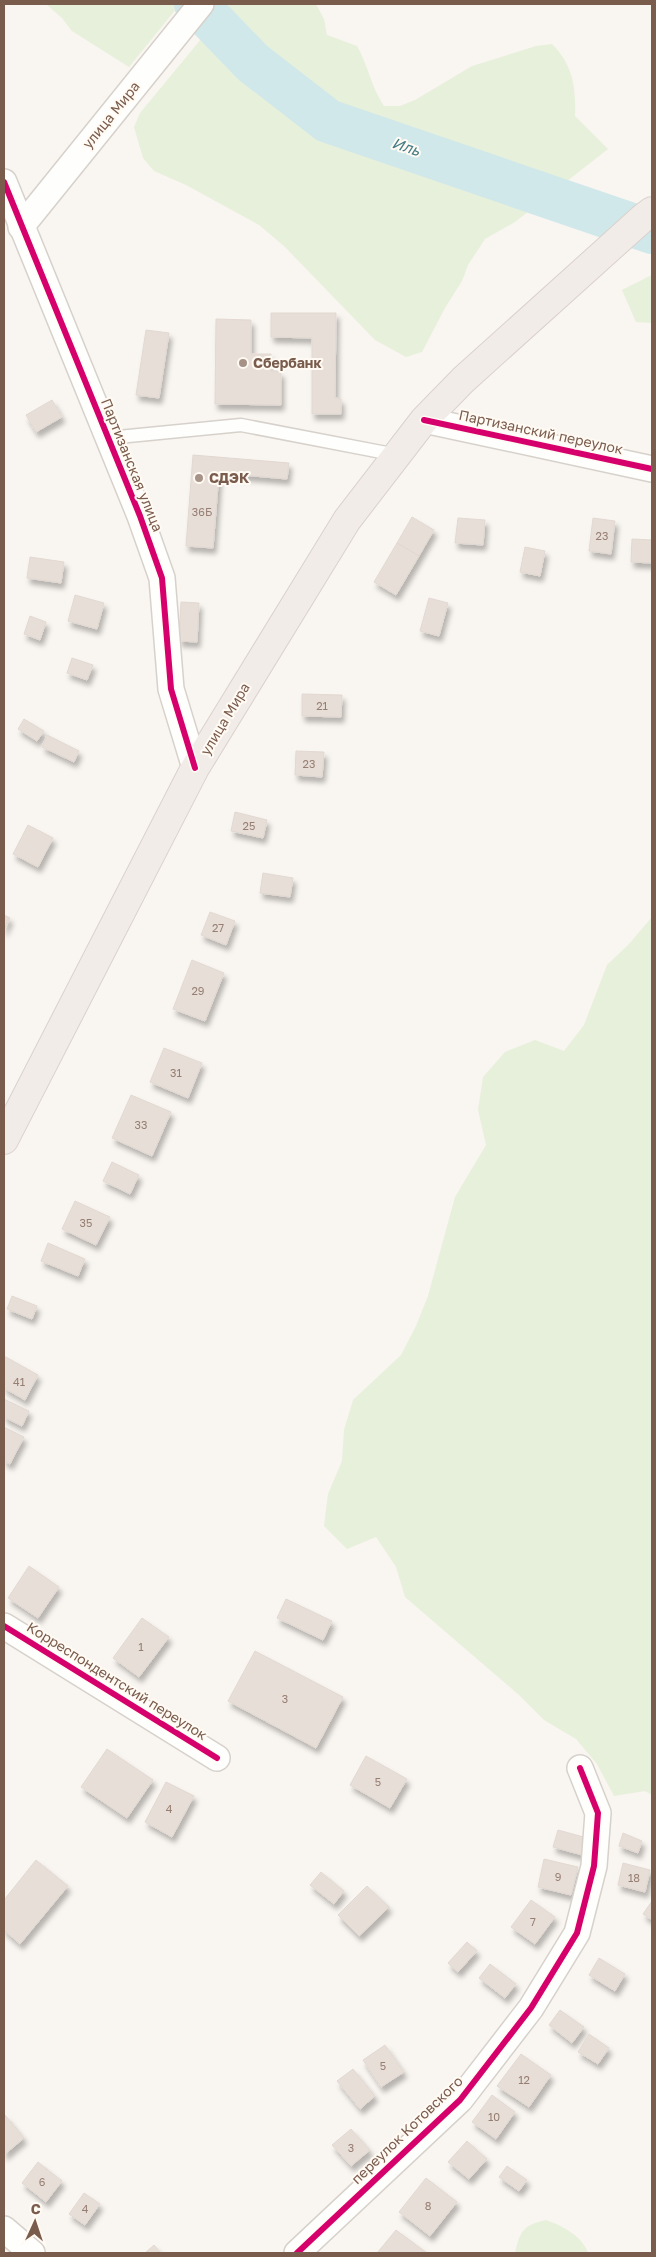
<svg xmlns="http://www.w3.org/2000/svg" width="656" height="2257" viewBox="0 0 656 2257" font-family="'Golos Text',sans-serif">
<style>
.green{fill:#e7f0db}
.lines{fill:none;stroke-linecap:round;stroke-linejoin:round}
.river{stroke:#d0e8ea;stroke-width:44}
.building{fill:#e6ded7;stroke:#e2d8d2;filter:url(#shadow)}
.service-casing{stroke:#d7d1cb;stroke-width:15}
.minor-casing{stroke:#d7d1cb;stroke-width:28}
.trunk-casing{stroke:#dad1cc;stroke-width:30}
.service{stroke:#fefefd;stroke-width:12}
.minor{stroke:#fefefd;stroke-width:25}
.trunk{stroke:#f2ece8;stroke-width:28}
.cycleway-casing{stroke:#fffaf3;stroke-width:9}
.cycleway{stroke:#d6006c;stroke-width:6}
.poi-dot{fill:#a69286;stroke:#fffaf3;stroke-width:2}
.labels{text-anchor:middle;stroke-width:4;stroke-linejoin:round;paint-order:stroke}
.number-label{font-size:11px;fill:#977e72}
.street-label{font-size:14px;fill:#7a5c4d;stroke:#fffaf3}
.poi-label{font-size:14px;font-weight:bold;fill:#7a5c4d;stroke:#fffaf3;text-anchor:start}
.water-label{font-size:15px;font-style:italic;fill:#437c86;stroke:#fffaf3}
</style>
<defs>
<filter id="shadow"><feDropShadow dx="3" dy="5.5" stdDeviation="2.5" flood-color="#0004"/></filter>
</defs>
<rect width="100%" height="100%" fill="#f9f5f0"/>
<!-- green -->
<g class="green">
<polygon points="46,4 180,4 129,67 72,31 62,18"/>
<path d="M230 4H316L324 19 327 35 357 46C368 65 371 87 384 106H400L415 100 472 66 536 46 552 44C573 65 576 87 575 116L608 149 515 222 485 239 468 265 462 281 445 308 422 352 406 357 375 340 284 246 259 225 186 185 154 171 143 158 134 127 140 113Z"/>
<polygon points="652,275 652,323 636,322 622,290"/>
<polygon points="652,917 652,1795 645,1791 614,1796 597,1764 576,1739 544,1720 519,1695 405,1597 396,1567 376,1537 347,1549 324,1526 328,1494 342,1461 344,1430 353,1400 401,1355 416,1326 428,1296 455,1197 486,1145 478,1110 483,1077 505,1052 535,1040 564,1051 584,1025 607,965 629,944"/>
<path d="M546 2220C563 2226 582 2236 588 2253H515C520 2231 523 2225 546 2220Z"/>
</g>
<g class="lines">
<!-- river -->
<polyline class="river" points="196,4 253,63 328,121 652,232"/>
</g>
<!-- building -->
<g class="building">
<polygon points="271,313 336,313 335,398 341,399 341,414 312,414 312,338 271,337"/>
<polygon points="216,319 251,320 251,354 271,354 271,371 281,372 281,405 215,404"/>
<polygon points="146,330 169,333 159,398 136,395"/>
<polygon points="52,400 62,417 36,432 26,415"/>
<polygon points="193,455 289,463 287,479 219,473 213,548 186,546"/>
<polygon points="412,517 434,530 419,556 397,543"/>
<polygon points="458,518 485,520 483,545 455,543"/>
<polygon points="593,518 615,521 611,554 589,551"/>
<polygon points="632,539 652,540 652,563 631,562"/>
<polygon points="397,543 419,556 396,595 374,582"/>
<polygon points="525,547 545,551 540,576 520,572"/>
<polygon points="30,557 64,562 61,583 27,578"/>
<polygon points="75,595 104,603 97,629 68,621"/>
<polygon points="429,598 448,603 439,636 420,631"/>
<polygon points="181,602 199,603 197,642 179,641"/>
<polygon points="30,616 46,622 40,640 24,634"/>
<polygon points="72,658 93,665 87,680 67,673"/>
<polygon points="302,694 342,695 341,717 302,716"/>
<polygon points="24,719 44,731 37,741 18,729"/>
<polygon points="47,735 79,751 74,762 42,747"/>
<polygon points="296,751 324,752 322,777 295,775"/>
<polygon points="235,812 267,820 263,838 231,831"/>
<polygon points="28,825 53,838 38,867 13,854"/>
<polygon points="263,873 293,878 290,897 260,893"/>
<polygon points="210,912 235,921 226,945 201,935"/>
<polygon points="4,915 10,918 4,931"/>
<polygon points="192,960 224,973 205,1021 173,1009"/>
<polygon points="164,1048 202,1063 188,1098 150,1082"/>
<polygon points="131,1095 171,1112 152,1156 112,1138"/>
<polygon points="112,1162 139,1175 130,1194 103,1181"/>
<polygon points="75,1201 110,1217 96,1245 62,1229"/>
<polygon points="48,1243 85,1259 78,1276 41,1261"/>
<polygon points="12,1296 37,1306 32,1319 7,1309"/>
<polygon points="4,1356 38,1375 25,1400 4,1388"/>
<polygon points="4,1399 29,1411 22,1426 4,1417"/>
<polygon points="4,1427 24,1437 10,1464 4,1461"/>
<polygon points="29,1566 59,1587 38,1618 8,1598"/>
<polygon points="286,1599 332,1621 323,1640 277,1618"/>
<polygon points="142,1618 169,1637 139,1677 113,1658"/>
<polygon points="255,1651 343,1697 316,1748 228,1701"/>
<polygon points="107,1749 153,1780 127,1818 81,1787"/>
<polygon points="366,1756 407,1779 390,1808 350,1785"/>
<polygon points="166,1782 194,1796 172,1837 145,1822"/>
<polygon points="558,1830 587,1838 582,1855 553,1847"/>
<polygon points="623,1833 642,1841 638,1853 619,1846"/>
<polygon points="544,1859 578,1867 571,1895 538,1887"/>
<polygon points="36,1860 68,1886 20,1944 4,1930 4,1900"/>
<polygon points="623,1863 650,1870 645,1892 618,1885"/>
<polygon points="321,1872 344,1891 334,1904 310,1885"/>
<polygon points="367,1886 389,1907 359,1936 338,1915"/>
<polygon points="531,1900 555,1917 535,1944 511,1927"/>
<polygon points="652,1901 652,1920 643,1914"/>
<polygon points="467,1942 477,1951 458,1972 448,1963"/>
<polygon points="599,1958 625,1974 615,1991 589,1975"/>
<polygon points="490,1964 516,1984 505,1998 479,1978"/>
<polygon points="560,2010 584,2027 572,2043 549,2025"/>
<polygon points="589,2034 609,2048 598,2064 578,2052"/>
<polygon points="385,2045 404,2072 381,2087 363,2060"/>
<polygon points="521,2054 551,2075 529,2107 497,2086"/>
<polygon points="353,2069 375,2096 360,2109 337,2081"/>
<polygon points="492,2095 515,2112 496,2139 472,2122"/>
<polygon points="5,2115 24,2138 4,2155 4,2116"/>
<polygon points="351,2129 370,2150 351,2166 332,2145"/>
<polygon points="467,2141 487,2159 469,2179 448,2162"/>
<polygon points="38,2162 62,2181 46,2202 22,2183"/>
<polygon points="507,2166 527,2180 519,2191 499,2177"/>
<polygon points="426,2178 457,2202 430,2236 399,2212"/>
<polygon points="84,2193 100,2204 85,2225 69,2214"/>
<polygon points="396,2230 427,2253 377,2253"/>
<polygon points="154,2245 161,2253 145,2253"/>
</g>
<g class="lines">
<defs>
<polyline id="service" points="108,438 241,425 397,455"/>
<g id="minor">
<polyline points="4,182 140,516 162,578 171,689 195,768"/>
<polyline points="21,227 201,4"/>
<polyline points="424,420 652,469"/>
<polyline points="4,1626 217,1758"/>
<polyline points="4,2229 32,2253"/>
<polyline points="297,2253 460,2100 531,2008 577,1933 594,1866 598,1813 580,1768"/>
</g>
<polyline id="trunk" points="4,1140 195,768 347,520 424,420 463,380 644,217 652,211"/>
</defs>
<!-- service casing -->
<use href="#service" class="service-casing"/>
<!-- minor casing -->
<use href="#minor" class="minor-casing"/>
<!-- trunk casing -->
<use href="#trunk" class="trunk-casing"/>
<!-- service -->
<use href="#service" class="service"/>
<!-- minor -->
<use href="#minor" class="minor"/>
<!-- trunk -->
<use href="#trunk" class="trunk"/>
<defs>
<g id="cycleway">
<polyline points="4,182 140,516 162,578 171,689 195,768"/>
<polyline points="424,420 652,469"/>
<polyline points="4,1626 217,1758"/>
<polyline points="297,2253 460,2100 531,2008 577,1933 594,1866 598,1813 580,1768"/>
</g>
</defs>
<!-- cycleway casing -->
<use href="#cycleway" class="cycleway-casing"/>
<!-- cycleway -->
<use href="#cycleway" class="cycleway"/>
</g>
<!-- markers -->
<g class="poi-dot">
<circle cx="243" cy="363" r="5"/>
<circle cx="199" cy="478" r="5"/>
</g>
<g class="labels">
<!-- number labels -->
<g class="number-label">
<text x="202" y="516">36Б</text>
<text x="602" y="540">23</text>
<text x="322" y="710">21</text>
<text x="309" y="768">23</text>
<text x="249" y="830">25</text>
<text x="218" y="932">27</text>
<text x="198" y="995">29</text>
<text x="176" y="1077">31</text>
<text x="141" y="1129">33</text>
<text x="86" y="1227">35</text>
<text x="19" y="1386">41</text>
<text x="141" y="1651">1</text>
<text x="285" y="1703">3</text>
<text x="378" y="1786">5</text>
<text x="169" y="1813">4</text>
<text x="558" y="1881">9</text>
<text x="634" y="1882">18</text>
<text x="533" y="1926">7</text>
<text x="383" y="2070">5</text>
<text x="524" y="2084">12</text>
<text x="494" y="2121">10</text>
<text x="351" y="2152">3</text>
<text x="42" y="2186">6</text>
<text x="428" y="2210">8</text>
<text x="85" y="2213">4</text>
</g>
<!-- street labels -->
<g class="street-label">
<text transform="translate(111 115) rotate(-51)" y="5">улица Мира</text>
<text transform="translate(541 432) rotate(12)" y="5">Партизанский переулок</text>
<text transform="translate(132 465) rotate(68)" y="5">Партизанская улица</text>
<text transform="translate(225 719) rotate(-59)" y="5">улица Мира</text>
<text transform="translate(117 1681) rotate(32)" y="5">Корреспондентский переулок</text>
<text transform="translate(407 2130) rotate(-44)" y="5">переулок Котовского</text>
</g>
<!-- poi labels -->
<g class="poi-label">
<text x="253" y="368">Сбербанк</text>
<text x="209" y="483">СДЭК</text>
</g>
<!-- water labels -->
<g class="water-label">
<text transform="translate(406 147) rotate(19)" y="5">Иль</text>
</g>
</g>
<!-- border -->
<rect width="656" height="2257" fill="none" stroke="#7a5c4d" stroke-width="10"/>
<!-- north arrow -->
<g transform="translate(35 2222) rotate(3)" stroke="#fffaf3" stroke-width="4" paint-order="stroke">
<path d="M0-4L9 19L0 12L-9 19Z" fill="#7a5c4d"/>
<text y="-8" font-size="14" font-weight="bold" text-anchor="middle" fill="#7a5c4d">С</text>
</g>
</svg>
